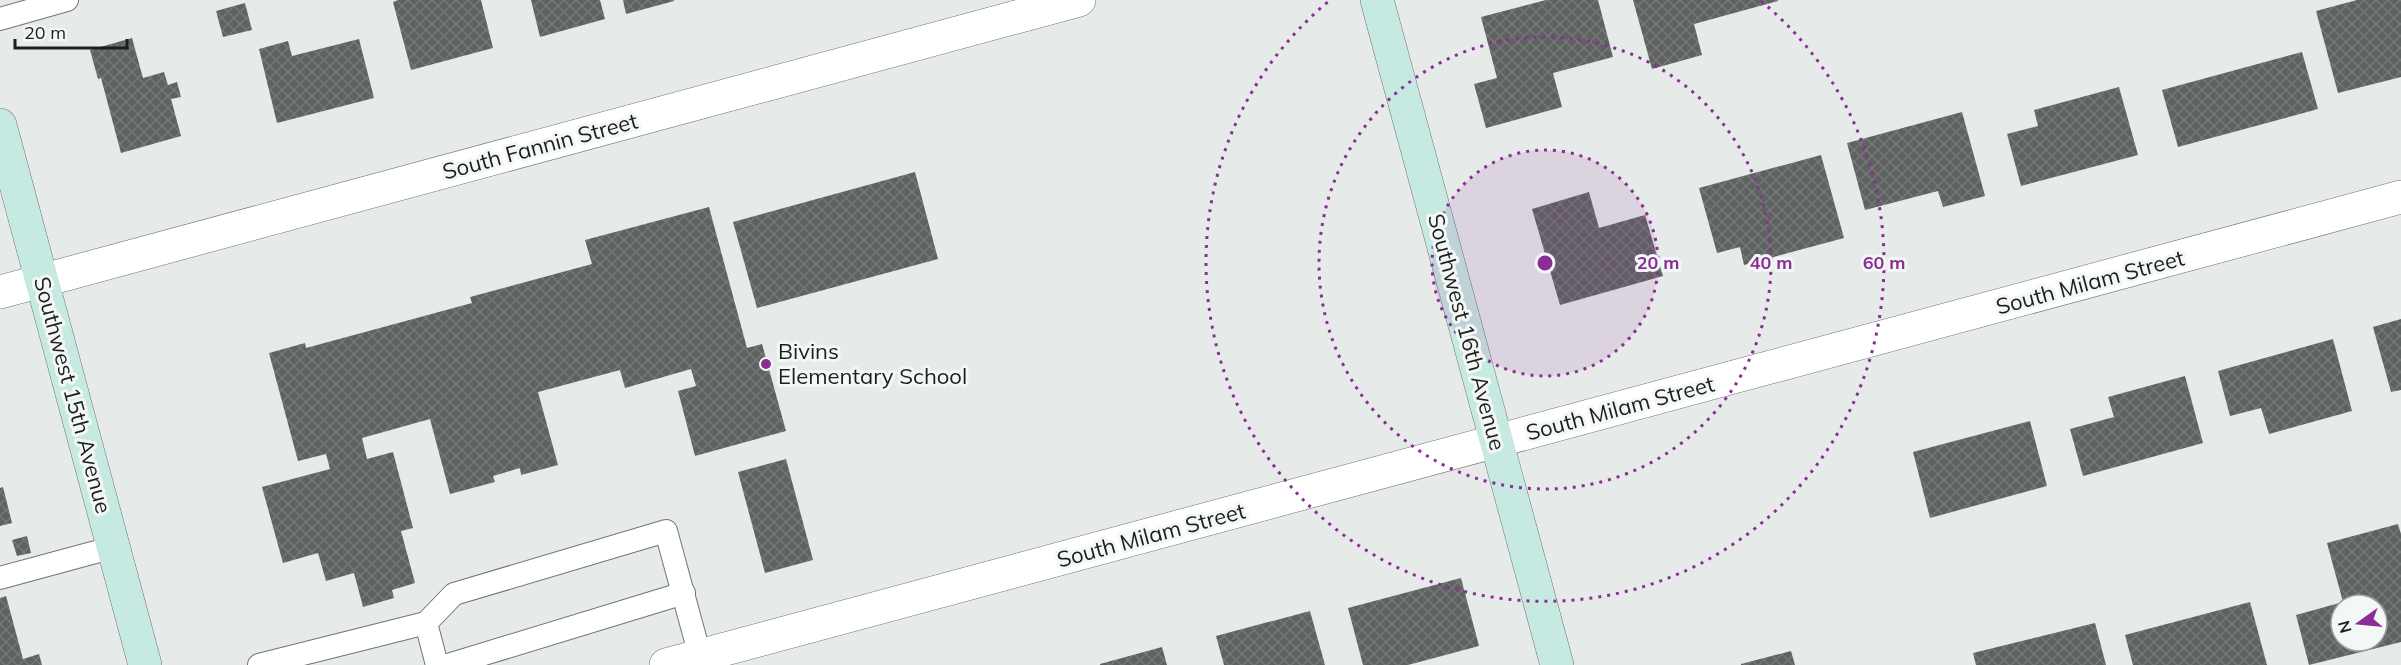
<svg xmlns="http://www.w3.org/2000/svg" width="2401" height="665" viewBox="0 0 2401 665" font-family="Mulish,sans-serif">
<style>
.building{fill:url(#building-cross-hatch);fill-rule:evenodd}
.lines{fill:none;stroke-linecap:round;stroke-linejoin:round}
.lane-casing{stroke:#707473;stroke-width:24}
.street-casing{stroke:#707473;stroke-width:34}
.secondary-casing{stroke:#707473;stroke-width:34}
.lane{stroke:#fff;stroke-width:22}
.street{stroke:#fff;stroke-width:33}
.secondary{stroke:#c6eae2;stroke-width:33}
.ring{fill:none;stroke:#8c2d96;stroke-width:3;stroke-dasharray:3 6}
.poi-dot{fill:#8c2d96;stroke:#f3f8f7;stroke-width:2}
.labels{text-anchor:middle;stroke-width:6;stroke-linejoin:round;paint-order:stroke}
.street-label{font-size:22px;fill:#1d1f1e;stroke:#f3f8f7}
.poi-label{font-size:22px;fill:#1d1f1e;stroke:#f3f8f7;text-anchor:start}
.centre{fill:#8c2d96;stroke:#f3f8f7;stroke-width:3}
.ring-label{font-size:18px;text-anchor:middle;font-weight:bold;fill:#8c2d96;stroke:#f3f8f7;stroke-width:6;stroke-linejoin:round;paint-order:stroke}
</style>
<defs>
<pattern id="building-cross-hatch" width="8" height="8" patternUnits="userSpaceOnUse" patternTransform="scale(1.5)"><rect width="8" height="8" fill="#5e6260"/><path d="M0 0l8 8M0 8l8-8" fill="none" stroke="#757877"/></pattern>
</defs>
<rect width="100%" height="100%" fill="#e6ebe9"/>
<!-- building -->
<g class="building">
<polygon points="398,0 481,0 493,48 411,70 393,2"/>
<polygon points="531,0 600,0 605,19 540,37"/>
<polygon points="623,0 674,0 674,1 626,14"/>
<polygon points="1546,0 1598,0 1613,57 1553,73 1562,107 1486,128 1474,84 1497,78 1481,17"/>
<polygon points="1633,0 1778,0 1778,1 1694,24 1702,55 1652,69"/>
<polygon points="2357,0 2401,0 2401,77 2338,93 2316,11"/>
<polygon points="245,3 252,30 223,37 216,11"/>
<polygon points="132,38 143,78 164,72 168,85 177,82 181,97 171,99 181,136 121,153 101,78 98,79 90,50"/>
<polygon points="359,39 374,98 277,123 259,49 288,41 292,56"/>
<polygon points="2302,52 2318,109 2178,147 2162,90"/>
<polygon points="2119,87 2138,155 2021,186 2007,134 2038,126 2034,110"/>
<polygon points="1962,112 1985,196 1943,207 1938,191 1865,210 1847,143"/>
<polygon points="1821,155 1844,238 1744,265 1740,247 1717,253 1699,188"/>
<polygon points="915,172 938,259 757,308 733,222"/>
<polygon points="1589,192 1599,228 1645,215 1663,276 1560,305 1532,209"/>
<polygon points="709,207 747,348 762,344 786,431 695,456 678,391 696,386 691,369 625,388 620,370 538,392 558,465 521,475 520,468 493,476 495,482 450,494 430,419 362,438 367,459 393,452 413,528 401,531 415,583 392,590 394,598 363,607 354,573 326,581 318,553 283,563 262,487 330,469 326,454 298,461 269,353 305,343 306,348 472,303 470,297 592,264 585,240"/>
<polygon points="2401,319 2401,390 2391,392 2373,327"/>
<polygon points="2333,339 2352,411 2269,434 2261,408 2230,416 2218,371"/>
<polygon points="2185,376 2203,443 2083,476 2070,429 2114,417 2108,397"/>
<polygon points="2030,421 2047,486 1930,518 1913,452"/>
<polygon points="786,459 813,560 765,573 738,472"/>
<polygon points="3,487 12,523 0,526 0,488"/>
<path d="M2398 524 2401 534V642L2309 665 2296 615 2343 602 2327 543ZM2341 605H2377V641H2341Z"/>
<polygon points="27,536 31,553 17,556 12,540"/>
<polygon points="1461,578 1479,646 1408,665 1363,665 1348,608"/>
<polygon points="6,596 23,659 39,654 42,665 0,665 0,598"/>
<polygon points="2250,602 2267,665 2133,665 2125,635"/>
<polygon points="1310,611 1325,665 1224,665 1216,636"/>
<polygon points="2095,623 2106,665 1976,665 1973,653"/>
<polygon points="1162,647 1167,665 1100,665 1100,664"/>
<polygon points="1791,651 1795,665 1741,665 1741,664"/>
</g>
<g class="lines">
<defs>
<g id="lane">
<polyline points="0,19 67,0"/>
<polyline points="0,578 114,547"/>
<polyline points="259,665 426,623"/>
<polyline points="437,665 426,623 454,594 666,531 700,656"/>
<polyline points="448,665 684,593"/>
</g>
<g id="street">
<polyline points="0,292 1079,0"/>
<polyline points="666,665 2401,197"/>
</g>
<g id="secondary">
<polyline points="1377,0 1557,665"/>
<polyline points="0,125 145,665"/>
</g>
</defs>
<!-- lane casing -->
<use href="#lane" class="lane-casing"/>
<!-- street casing -->
<use href="#street" class="street-casing"/>
<!-- secondary casing -->
<use href="#secondary" class="secondary-casing"/>
<!-- lane -->
<use href="#lane" class="lane"/>
<!-- street -->
<use href="#street" class="street"/>
<!-- secondary -->
<use href="#secondary" class="secondary"/>
</g>
<!-- distance rings -->
<circle cx="1545" cy="263" r="113" fill="#8c2d96" fill-opacity=".12"/>
<g class="ring">
<circle cx="1545" cy="263" r="113"/>
<circle cx="1545" cy="263" r="226"/>
<path d="M1761 1A339 339 0 1 1 1329 1"/>
</g>
<!-- markers -->
<circle class="poi-dot" cx="766" cy="364" r="6"/>
<g class="labels">
<!-- street labels -->
<g class="street-label">
<text transform="translate(540 146) rotate(-15)" y="8">South Fannin Street</text>
<text transform="translate(2090 282) rotate(-15)" y="8">South Milam Street</text>
<text transform="translate(1467 332) rotate(75)" y="8">Southwest 16th Avenue</text>
<text transform="translate(73 395) rotate(75)" y="8">Southwest 15th Avenue</text>
<text transform="translate(1620 408) rotate(-15)" y="8">South Milam Street</text>
<text transform="translate(1151 535) rotate(-15)" y="8">South Milam Street</text>
</g>
<!-- poi labels -->
<g class="poi-label">
<text x="778" y="359">Bivins<tspan x="778" dy="25">Elementary School</tspan></text>
</g>
</g>
<circle cx="1545" cy="263" r="9" class="centre"/>
<g class="ring-label">
<text x="1658" y="269">20 m</text>
<text x="1771" y="269">40 m</text>
<text x="1884" y="269">60 m</text>
</g>
<!-- north arrow -->
<g transform="translate(2359 623) rotate(255)"><circle r="28" fill="#f3f8f7" stroke="#9da1a0" stroke-width="1.5"/>
<path d="M0-4.5L10 22L0 15L-10 22Z" fill="#8c2d96"/>
<text y="-9" font-size="16" font-weight="bold" text-anchor="middle" fill="#1d1f1e">N</text>
</g>
<!-- scale -->
<path d="M15 39v9h112v-9" fill="none" stroke="#1d1f1e" stroke-width="3"/>
<text x="24" y="39" font-size="18" fill="#1d1f1e" stroke="#f3f8f7" stroke-width="4.5" paint-order="stroke">20 m</text>
</svg>
